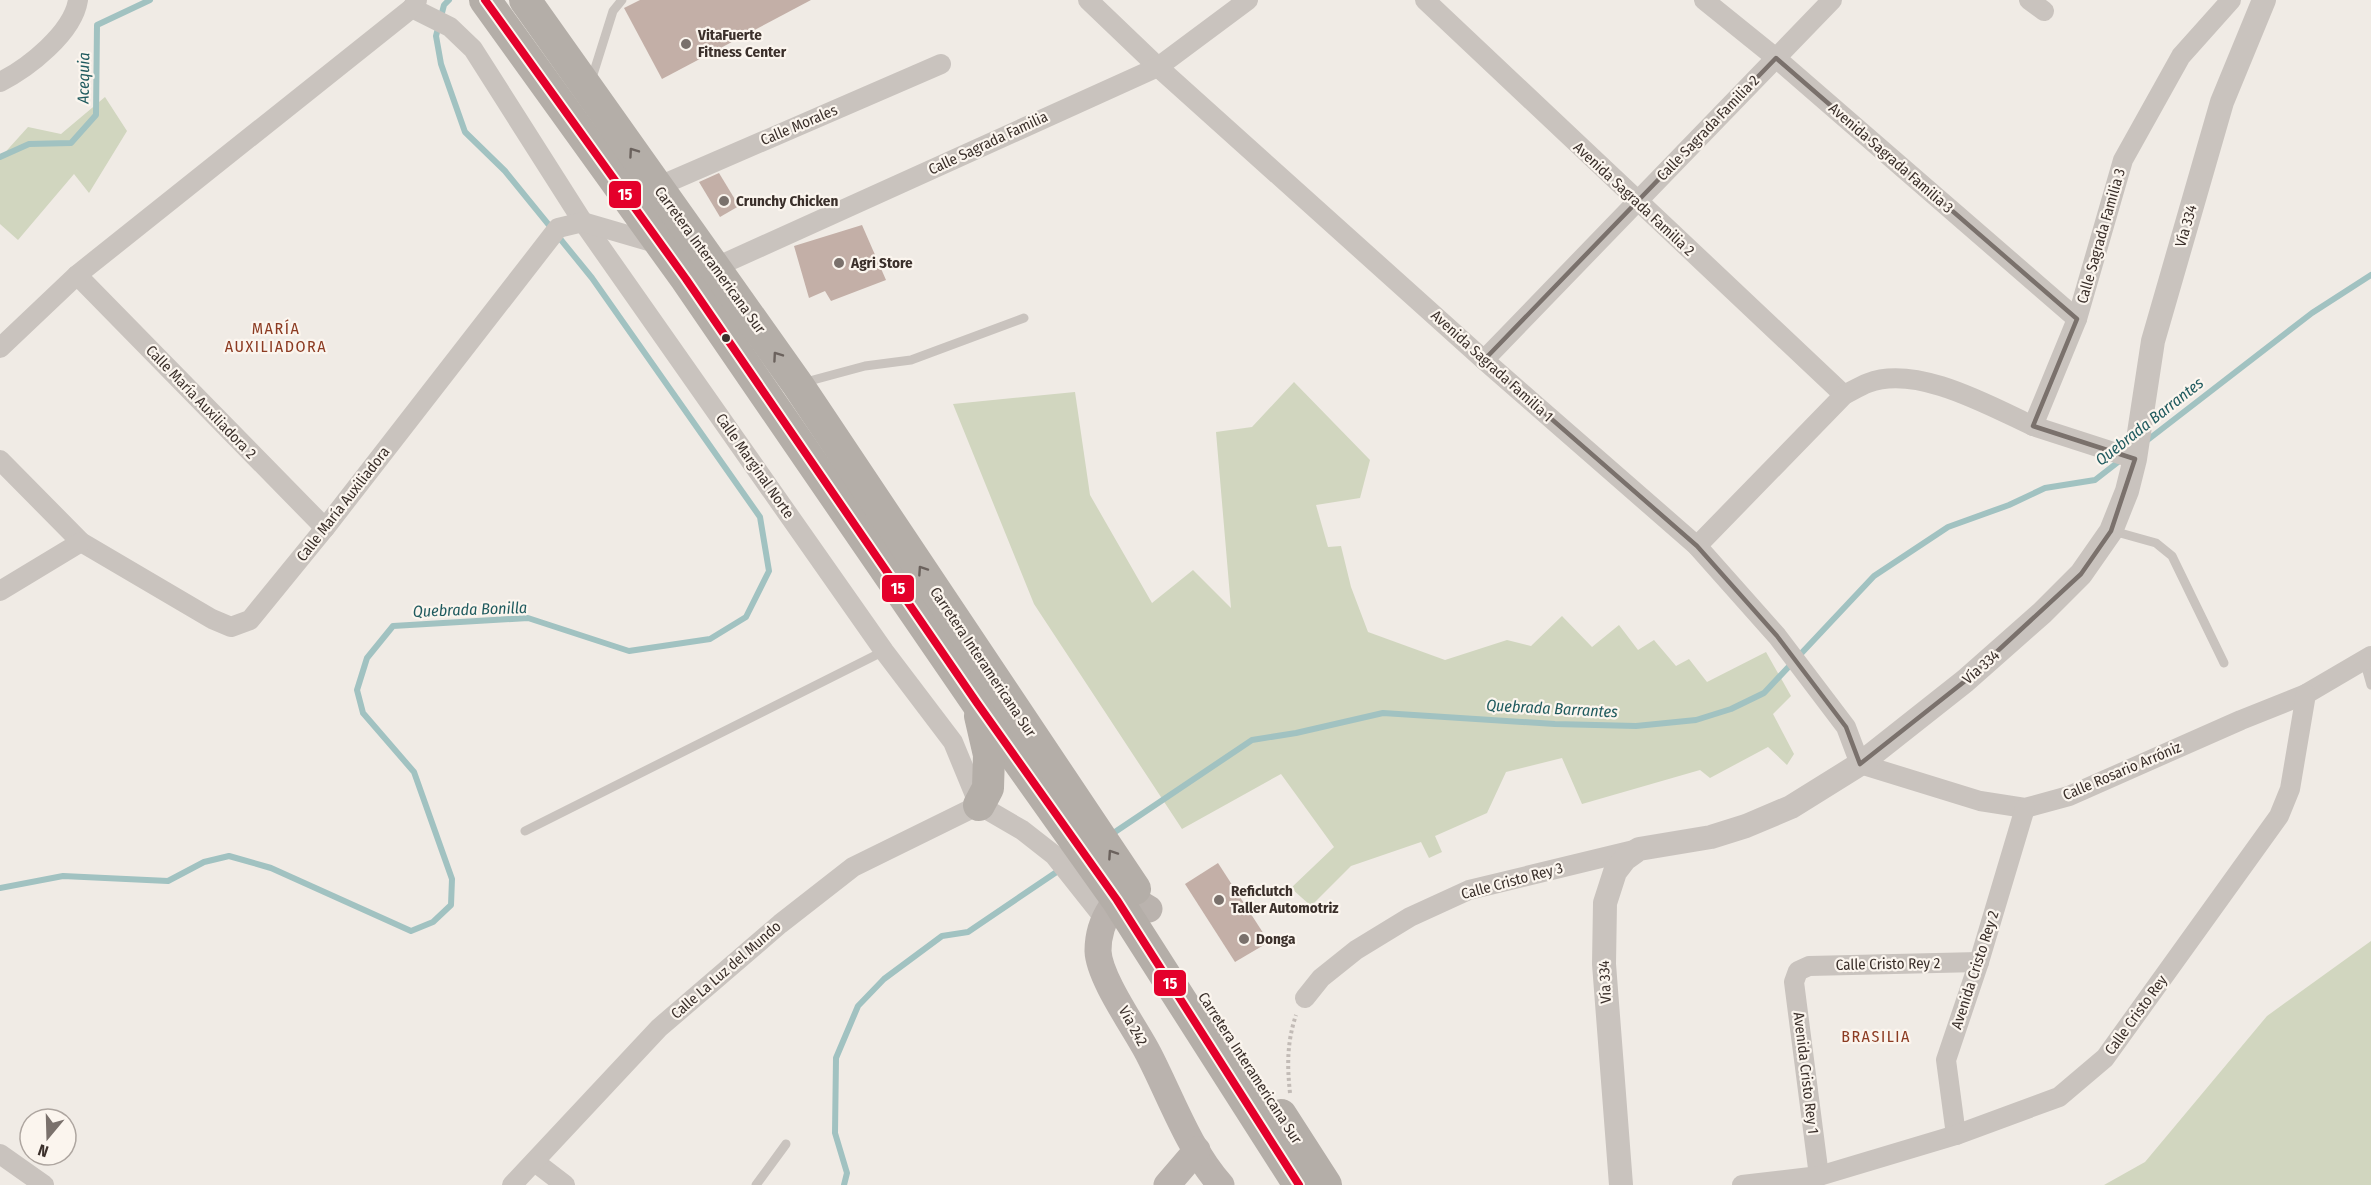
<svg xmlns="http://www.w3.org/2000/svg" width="2371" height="1185" viewBox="0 0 2371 1185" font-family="'Fira Sans Condensed',sans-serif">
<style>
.green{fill:#d1d6bf}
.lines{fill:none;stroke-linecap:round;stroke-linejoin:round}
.stream{stroke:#a1c2c1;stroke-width:6}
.building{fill:#c3afa7}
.path{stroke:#c2bbb6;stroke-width:4;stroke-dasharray:3 3;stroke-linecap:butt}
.service{stroke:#c9c3be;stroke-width:9}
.minor{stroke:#c9c3be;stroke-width:20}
.tertiary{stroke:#c9c3be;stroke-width:24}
.secondary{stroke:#bab3ae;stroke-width:27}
.trunk{stroke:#b4aea8;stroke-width:32}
.bus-1-casing{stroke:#fbf5ee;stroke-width:12}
.bus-1{stroke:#e4002b;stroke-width:8}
.oneway{stroke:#6b625d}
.marked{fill:none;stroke:#7a716c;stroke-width:4.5;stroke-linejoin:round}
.poi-dot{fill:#7a716c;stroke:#fbf5ee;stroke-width:2}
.bus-dot{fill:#3b302b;stroke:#fbf5ee;stroke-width:2}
.labels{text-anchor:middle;stroke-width:4.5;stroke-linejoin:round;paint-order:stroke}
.poi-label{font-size:15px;font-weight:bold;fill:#3b302b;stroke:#fbf5ee;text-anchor:start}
.street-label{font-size:15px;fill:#3b302b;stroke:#fbf5ee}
.water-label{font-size:16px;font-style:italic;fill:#1f5a5e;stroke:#fbf5ee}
.neighbourhood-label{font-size:16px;letter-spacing:1.5px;fill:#8c3b22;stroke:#fbf5ee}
.line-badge{stroke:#fbf5ee;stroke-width:2}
.badge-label{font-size:16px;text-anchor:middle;font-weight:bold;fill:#fff}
</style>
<rect width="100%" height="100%" fill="#f0ebe5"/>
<!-- green -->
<g class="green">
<polygon points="105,97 127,131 89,193 74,174 18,240 0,224 0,158 28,127 61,134"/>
<polygon points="1294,382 1370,460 1360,498 1316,505 1328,547 1341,546 1351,587 1368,632 1445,660 1507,640 1531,646 1562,616 1592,647 1619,625 1638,650 1654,640 1676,666 1689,659 1707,682 1766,652 1791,696 1773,714 1794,754 1787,765 1768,747 1710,778 1700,770 1582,804 1562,758 1506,772 1487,813 1435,836 1442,852 1429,858 1421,842 1351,866 1311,906 1291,888 1334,847 1281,774 1182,829 1034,604 953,404 1075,392 1090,495 1152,603 1193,570 1231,608 1216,432 1252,427"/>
<polygon points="2371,941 2371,1185 2104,1185 2145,1162 2267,1016"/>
</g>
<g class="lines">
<!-- stream -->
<g class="stream">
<polyline points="0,157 29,144 71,143 96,115 97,25 150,0"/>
<polyline points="2145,442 2312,313 2371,275"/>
<polyline points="1109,836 1252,740 1296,733 1383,713 1555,724 1636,726 1696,720 1731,709 1764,693 1874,576 1948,527 2009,505 2045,488 2095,480 2122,459"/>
<polyline points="0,888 63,876 168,881 204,862 229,856 271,868 411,931 433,922 451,905 452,879 414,772 363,713 357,690 367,658 393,626 528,618 629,651 710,639 746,617 769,571 760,517 592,278 505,171 465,132 441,64 436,36 444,5 449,0"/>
<polyline points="844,1185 847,1173 835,1133 836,1058 858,1006 884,979 942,936 968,932 1061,869"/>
</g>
</g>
<!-- building -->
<g class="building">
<polygon points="640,0 811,0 662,79 624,8"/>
<polygon points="719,173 739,206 720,217 699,182"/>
<polygon points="862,225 886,280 831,301 825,291 809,298 794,246"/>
<polygon points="1218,863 1269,942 1235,962 1185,884"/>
</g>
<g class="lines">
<!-- path -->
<path class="path" d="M1290 1093C1287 1065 1287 1042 1296 1015"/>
<!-- service -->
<g class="service">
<polyline points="591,81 613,11 622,0"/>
<polyline points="802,383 865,366 911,360 1024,318"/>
<polyline points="2113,531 2156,543 2172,556 2224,663"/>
<polyline points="2364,660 2371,685"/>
<polyline points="525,831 884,651"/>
<polyline points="756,1185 786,1144"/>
</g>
<!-- minor -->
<g class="minor">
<polyline points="1088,0 1158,67 1484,360 1697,546 1777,636 1846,727 1860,764 1980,801 2025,808 2069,796 2241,720 2306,694 2371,656"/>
<polyline points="1425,0 1844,395"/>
<polyline points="1704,0 1776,58 2077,319"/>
<polyline points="2029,0 2044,11"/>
<polyline points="412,8 450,27 473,49 583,222 884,651 953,742 979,805 1022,830 1054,855 1104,918"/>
<path d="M0 82C28 68 73 33 78 0"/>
<polyline points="657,187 941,64"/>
<polyline points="705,272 1158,67 1248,0"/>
<polyline points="77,275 325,528"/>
<polyline points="0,348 77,275 412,8 417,0"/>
<polyline points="1484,360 1832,0"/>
<polyline points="2033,426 2135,459"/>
<polyline points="0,460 81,542 212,619 231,627 250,620 325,528 558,228 583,222 662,245"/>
<path d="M1697 546 1844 395C1852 391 1860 386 1868 383 1916 364 1990 406 2033 426L2077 319 2123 160 2181 56 2231 0"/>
<polyline points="0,591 81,542"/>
<polyline points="1305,998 1321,978 1356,950 1410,917 1469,890 1638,849"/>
<polyline points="1956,1135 1946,1060 1979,962 2025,808"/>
<polyline points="0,1154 44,1185"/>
<polyline points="535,1162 565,1185"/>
<polyline points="1819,1176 1794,982 1798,971 1809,966 1979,962"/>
<polyline points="512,1185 659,1028 780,924 853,867 979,805"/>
<polyline points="1742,1185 1819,1176 1956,1135 2059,1097 2105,1058 2279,816 2290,789 2306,694"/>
</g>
<!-- tertiary -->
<polyline class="tertiary" points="1621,1185 1604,964 1605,903 1615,872 1625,859 1639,849 1711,837 1746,826 1791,807 1860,764 1965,681 2042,613 2081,574 2111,531 2127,491 2135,459 2153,341 2222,102 2264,0"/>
<!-- secondary -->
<g class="secondary">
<path d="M1149 909C1133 900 1124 890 1111 908 1103 920 1098 936 1098 951 1099 978 1135 1028 1148 1053 1170 1095 1189 1150 1221 1185"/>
<polyline points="1167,1185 1197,1150"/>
</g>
<!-- trunk -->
<g class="trunk">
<polyline points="485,0 686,279 977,703 1117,900 1299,1185"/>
<polyline points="525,0 798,385 1135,889"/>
<polyline points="979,805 988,788 989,755 980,716"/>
<polyline points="1281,1115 1326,1185"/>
</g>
<defs>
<polyline id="bus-1" points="485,0 686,279 977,703 1117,900 1299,1185"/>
</defs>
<!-- bus-1 casing -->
<use href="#bus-1" class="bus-1-casing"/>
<!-- bus-1 -->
<use href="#bus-1" class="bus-1"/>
</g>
<!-- one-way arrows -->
<defs><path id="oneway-chevron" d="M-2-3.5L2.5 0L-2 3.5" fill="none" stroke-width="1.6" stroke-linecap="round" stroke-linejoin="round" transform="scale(1.5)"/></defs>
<g class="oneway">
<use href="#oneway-chevron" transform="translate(633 152) rotate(-125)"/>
<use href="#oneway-chevron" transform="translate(777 356) rotate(-125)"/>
<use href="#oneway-chevron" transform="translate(922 570) rotate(-124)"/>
<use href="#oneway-chevron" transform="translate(1112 854) rotate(-124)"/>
</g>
<!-- marked area -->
<path class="marked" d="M1776 58 2077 319 2033 426 2135 459 2111 531 2081 574 1965 681 1860 764 1846 727 1777 636 1697 546 1484 360Z"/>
<!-- markers -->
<g class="poi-dot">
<circle cx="686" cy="44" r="6"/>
<circle cx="724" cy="201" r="6"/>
<circle cx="839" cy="263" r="6"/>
<circle cx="1219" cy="900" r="6"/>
<circle cx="1244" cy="939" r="6"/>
</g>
<circle class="bus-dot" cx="726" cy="338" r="5"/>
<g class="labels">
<!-- poi labels -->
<g class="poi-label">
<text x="698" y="40">VitaFuerte<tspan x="698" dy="17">Fitness Center</tspan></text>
<text x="736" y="206">Crunchy Chicken</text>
<text x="851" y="268">Agri Store</text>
<text x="1231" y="896">Reficlutch<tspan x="1231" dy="17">Taller Automotriz</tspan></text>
<text x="1256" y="944">Donga</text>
</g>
<!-- street labels -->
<g class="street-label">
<text transform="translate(799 125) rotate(-23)" y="5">Calle Morales</text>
<text transform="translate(1708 128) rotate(-46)" y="5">Calle Sagrada Familia 2</text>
<text transform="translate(988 143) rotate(-25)" y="5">Calle Sagrada Familia</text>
<text transform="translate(1891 158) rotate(41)" y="5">Avenida Sagrada Familia 3</text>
<text transform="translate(1634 199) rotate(43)" y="5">Avenida Sagrada Familia 2</text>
<text transform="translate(2186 226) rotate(-74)" y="5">Vía 334</text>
<text transform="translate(2101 236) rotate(-74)" y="5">Calle Sagrada Familia 3</text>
<text transform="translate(710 260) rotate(54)" y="5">Carretera Interamericana Sur</text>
<text transform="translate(1492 366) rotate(42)" y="5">Avenida Sagrada Familia 1</text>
<text transform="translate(201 402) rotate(46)" y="5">Calle María Auxiliadora 2</text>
<text transform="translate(755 466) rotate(55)" y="5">Calle Marginal Norte</text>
<text transform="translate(343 504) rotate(-52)" y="5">Calle María Auxiliadora</text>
<text transform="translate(983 662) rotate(56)" y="5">Carretera Interamericana Sur</text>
<text transform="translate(1981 667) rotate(-41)" y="5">Vía 334</text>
<text transform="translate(2122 771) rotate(-23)" y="5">Calle Rosario Arróniz</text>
<text transform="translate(1512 881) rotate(-15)" y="5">Calle Cristo Rey 3</text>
<text transform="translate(1888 964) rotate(-1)" y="5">Calle Cristo Rey 2</text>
<text transform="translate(726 970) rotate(-41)" y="5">Calle La Luz del Mundo</text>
<text transform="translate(1975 970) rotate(-72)" y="5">Avenida Cristo Rey 2</text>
<text transform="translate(1605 982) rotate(-93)" y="5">Vía 334</text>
<text transform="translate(2136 1015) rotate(-54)" y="5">Calle Cristo Rey</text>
<text transform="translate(1133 1026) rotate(61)" y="5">Vía 242</text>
<text transform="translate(1250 1068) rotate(57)" y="5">Carretera Interamericana Sur</text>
<text transform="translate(1806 1073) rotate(83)" y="5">Avenida Cristo Rey 1</text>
</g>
<!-- water labels -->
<g class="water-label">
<text transform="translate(83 78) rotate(-89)" y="6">Acequia</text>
<text transform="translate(2149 421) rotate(-38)" y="6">Quebrada Barrantes</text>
<text transform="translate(470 609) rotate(-2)" y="6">Quebrada Bonilla</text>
<text transform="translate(1552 708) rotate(3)" y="6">Quebrada Barrantes</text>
</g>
<!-- neighbourhood labels -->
<g class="neighbourhood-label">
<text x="276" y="334">MARÍA<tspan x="276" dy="18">AUXILIADORA</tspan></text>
<text x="1876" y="1042">BRASILIA</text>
</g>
</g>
<g class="line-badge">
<rect x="608" y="180" width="34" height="29" rx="6" fill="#e4002b"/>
<rect x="881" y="574" width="34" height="29" rx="6" fill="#e4002b"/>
<rect x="1153" y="969" width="34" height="28" rx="6" fill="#e4002b"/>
</g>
<g class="badge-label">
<text x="625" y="200">15</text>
<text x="898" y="594">15</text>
<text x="1170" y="989">15</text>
</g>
<!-- north arrow -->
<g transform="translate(48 1137) rotate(199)"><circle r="28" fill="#fbf5ee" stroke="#aea6a0" stroke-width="1.5"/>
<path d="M0-4.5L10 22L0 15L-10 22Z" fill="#7a716c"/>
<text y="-9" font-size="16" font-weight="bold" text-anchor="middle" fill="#3b302b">N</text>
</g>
</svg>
